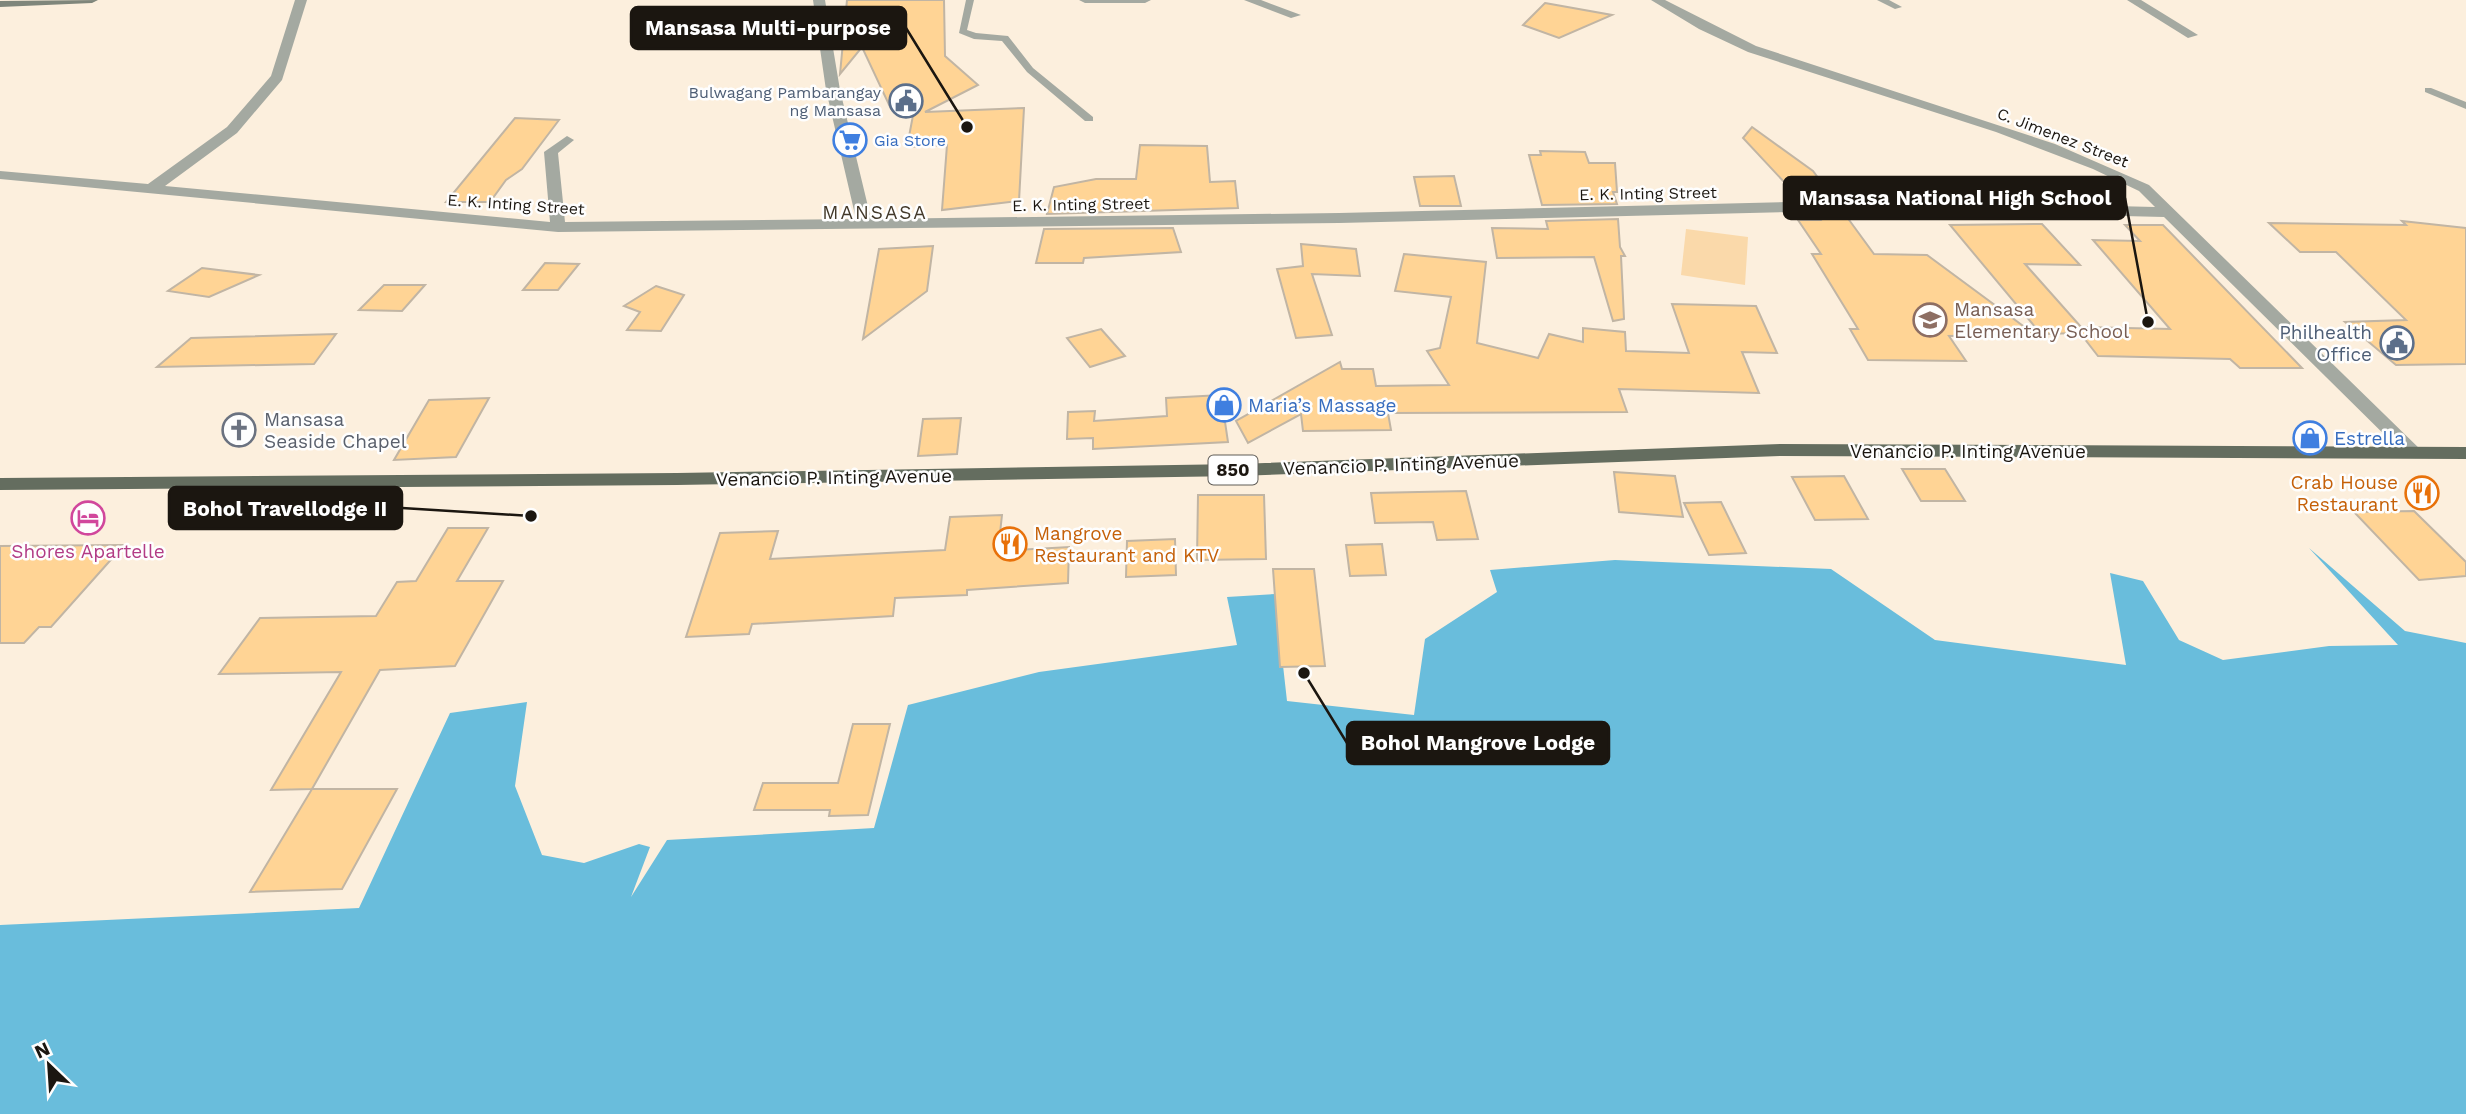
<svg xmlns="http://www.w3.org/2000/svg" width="2466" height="1114" viewBox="0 0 2466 1114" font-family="'Work Sans',sans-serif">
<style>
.green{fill:#fad9aa}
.water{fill:#69bddc}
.building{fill:#ffd495;stroke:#c1b5a4;stroke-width:2}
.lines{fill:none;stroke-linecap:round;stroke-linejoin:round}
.lane{fill:#a4a9a1;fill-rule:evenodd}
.street{fill:#a4a9a1;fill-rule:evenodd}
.secondary{fill:#7f867b;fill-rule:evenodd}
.primary{fill:#646d5f;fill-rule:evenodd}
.labels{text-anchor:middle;stroke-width:5;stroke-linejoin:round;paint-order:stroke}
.far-service-label{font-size:16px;fill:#4e5e75;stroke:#fefefe;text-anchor:end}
.far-street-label{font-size:16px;fill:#1b1610;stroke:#fefefe}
.far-shop-label{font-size:16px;fill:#366cbe;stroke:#fefefe;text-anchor:start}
.shield{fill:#fefefe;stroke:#5f5c57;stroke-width:2}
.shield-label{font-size:18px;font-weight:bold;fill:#1b1610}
.far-quarter-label{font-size:19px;letter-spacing:2px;fill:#423829;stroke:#fefefe}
.education-label{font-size:19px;fill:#785e54;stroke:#fefefe;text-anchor:start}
.service-label{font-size:19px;fill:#4e5e75;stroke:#fefefe;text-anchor:end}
.shop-label{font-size:19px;fill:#366cbe;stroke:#fefefe;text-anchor:start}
.worship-label{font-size:19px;fill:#5b616d;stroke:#fefefe;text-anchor:start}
.street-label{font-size:19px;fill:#1b1610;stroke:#fefefe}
.food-label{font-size:19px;fill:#c56008;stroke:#fefefe;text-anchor:end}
.hotel-label{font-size:19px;fill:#b23c85;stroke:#fefefe}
.leader{fill:none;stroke:#1b1610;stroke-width:2.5}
.callout-dot{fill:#1b1610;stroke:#fefefe;stroke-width:2.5}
.callout{fill:#1b1610;stroke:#1b1610;stroke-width:2.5}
.callout-label{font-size:21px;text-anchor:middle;font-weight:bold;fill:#fff}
</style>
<rect width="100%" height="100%" fill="#fcefdd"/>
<!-- green -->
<polygon class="green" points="1686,229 1748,237 1745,285 1681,275"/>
<!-- water -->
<polygon class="water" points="2309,548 2405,631 2466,643 2466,1114 0,1114 0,925 359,908 450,713 527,702 515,786 542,855 584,863 639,844 650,847 631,897 667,840 874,828 908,705 1039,672 1237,645 1227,597 1275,594 1287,701 1414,715 1425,639 1497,592 1490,570 1615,560 1831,569 1935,640 2126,665 2110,573 2143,581 2179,640 2223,660 2329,646 2398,645"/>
<!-- building -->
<g class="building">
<polygon points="847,0 944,0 945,56 978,85 925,112 1024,108 1019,201 942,210 947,145 907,147 915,105 891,109 862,47 840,74"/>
<polygon points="1545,3 1612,15 1559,38 1523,25"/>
<polygon points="515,118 559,120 522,169 506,180 490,202 446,202"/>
<polygon points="1752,127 1813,171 1833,198 1800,199 1743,138"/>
<polygon points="1140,145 1207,146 1210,182 1235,181 1238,208 1047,214 1054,187 1096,179 1136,179"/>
<polygon points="1540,151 1585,152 1589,163 1615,163 1617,192 1613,192 1617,204 1542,205 1529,155 1541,155"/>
<polygon points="1454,176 1461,206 1420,206 1414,177"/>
<polygon points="1844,213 1874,254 1927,255 2034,334 1949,336 1966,361 1868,360 1850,329 1858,329 1812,254 1821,254 1798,220 1820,220 1814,214"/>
<polygon points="1618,219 1620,247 1625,256 1621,256 1624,319 1613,321 1594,257 1497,258 1492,228 1548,229 1546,221"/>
<polygon points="2402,221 2466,228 2466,364 2396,365 2345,322 2406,320 2336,252 2300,252 2269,223 2406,225"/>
<polygon points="2042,224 2080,265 2025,264 2081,327 2170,329 2093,240 2140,241 2125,225 2163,225 2302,368 2240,368 2230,359 2098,356 2080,333 2041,334 1950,225"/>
<polygon points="1173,228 1181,252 1084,258 1083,263 1036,263 1044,229"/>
<polygon points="1301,244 1356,249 1360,276 1312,274 1332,335 1296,338 1277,269 1303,266"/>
<polygon points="933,246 927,291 863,339 879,249"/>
<polygon points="1404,254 1486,262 1477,343 1538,358 1549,334 1583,342 1583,328 1625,332 1626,351 1689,353 1672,304 1756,306 1777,353 1742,352 1759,393 1619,389 1627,412 1388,413 1391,430 1303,431 1301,414 1248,443 1236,421 1340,362 1342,369 1373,369 1376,386 1449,385 1427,351 1440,348 1451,297 1395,291"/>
<polygon points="545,263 579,264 558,290 523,290"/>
<polygon points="202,268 259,275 209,297 168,291"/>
<polygon points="384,285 425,285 402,311 359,310"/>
<polygon points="656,286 684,295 661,331 627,330 640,312 624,306"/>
<polygon points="1101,329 1125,356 1090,367 1067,338"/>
<polygon points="336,334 314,364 157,367 191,338"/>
<polygon points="1221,395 1228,442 1093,449 1093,438 1067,439 1068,412 1095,411 1094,421 1167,416 1166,398"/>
<polygon points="489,398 456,457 394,460 429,400"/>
<polygon points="961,418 957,454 918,456 923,419"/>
<polygon points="1902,469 1945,469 1965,501 1921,501"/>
<polygon points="1614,472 1675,476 1683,517 1619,512"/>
<polygon points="1844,476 1868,519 1815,520 1792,477"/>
<polygon points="1466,491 1478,539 1437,540 1433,522 1375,523 1371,493"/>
<polygon points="1198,495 1264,495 1266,559 1197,560"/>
<polygon points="1721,502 1746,553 1709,555 1684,503"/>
<polygon points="2414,511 2466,562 2466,576 2419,580 2354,512"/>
<polygon points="1002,515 998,551 1069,547 1068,583 967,590 967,595 895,598 893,616 752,624 749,634 686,637 720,533 778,531 770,559 945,550 950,517"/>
<polygon points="448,528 488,528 457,581 503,581 455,666 380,670 312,789 271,790 341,672 219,674 260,618 376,616 397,582 416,581"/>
<polygon points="1175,539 1176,575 1126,577 1127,541"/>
<polygon points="1382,544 1386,575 1350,576 1346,545"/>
<polygon points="124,545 51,627 39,627 24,643 0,643 0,546"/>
<polygon points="1273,569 1314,569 1325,666 1280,667"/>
<polygon points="853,724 890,724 868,815 829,816 830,810 754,810 763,783 838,783"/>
<polygon points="312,789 397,789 342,889 250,892"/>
</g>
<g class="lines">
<!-- lane -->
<g class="lane">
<polygon points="966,0 974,0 967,30 976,33 1008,36 1033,68 1093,117 1093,121 1085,121 1027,72 1002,41 974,39 959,33"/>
<polygon points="1877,0 1889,0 1902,7 1895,9"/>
<polygon points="2425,88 2431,88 2466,102 2466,109 2425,92"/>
</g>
<!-- street -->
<g class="street">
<polygon points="295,0 307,0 282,80 237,133 165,186 550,222 544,152 567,136 574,140 558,153 565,222 856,219 826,90 813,0 825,0 840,90 871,219 1339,213 1876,200 2155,207 2139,191 2093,169 1996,132 1748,52 1699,29 1651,0 1665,0 1756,46 2055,144 2149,185 2424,453 2421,457 2407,457 2164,217 1876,210 1339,223 558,232 0,179 0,171 148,184 227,127 271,76"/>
<polygon points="1079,0 1151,0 1145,3 1085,3"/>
<polygon points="1244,0 1261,0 1301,15 1291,18"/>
<polygon points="2127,0 2141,0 2198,35 2188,38"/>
</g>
<!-- secondary -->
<polygon class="secondary" points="98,0 92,3 0,7 0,1"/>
<!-- primary -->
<polygon class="primary" points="1780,444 2466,447 2466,459 1780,456 1238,476 677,485 0,490 0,478 677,473 1238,464"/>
</g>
<!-- icons -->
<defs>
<symbol id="civic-ring" viewBox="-11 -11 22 22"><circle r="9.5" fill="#fefefe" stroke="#5c6f8a" stroke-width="1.5"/><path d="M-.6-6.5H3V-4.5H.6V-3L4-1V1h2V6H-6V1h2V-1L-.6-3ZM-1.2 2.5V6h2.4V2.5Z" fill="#5c6f8a"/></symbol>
<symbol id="supermarket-ring" viewBox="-11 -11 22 22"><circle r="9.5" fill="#fefefe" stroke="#3f7fe0" stroke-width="1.5"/><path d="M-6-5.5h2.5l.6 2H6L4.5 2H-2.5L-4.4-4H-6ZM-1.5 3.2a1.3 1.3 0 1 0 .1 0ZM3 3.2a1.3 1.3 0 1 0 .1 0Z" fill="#3f7fe0"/></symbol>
<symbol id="school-ring" viewBox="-11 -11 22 22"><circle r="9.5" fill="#fefefe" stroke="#8d6e63" stroke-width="1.5"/><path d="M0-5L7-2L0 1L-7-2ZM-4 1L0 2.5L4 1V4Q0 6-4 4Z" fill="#8d6e63"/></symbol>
<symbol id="shop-ring" viewBox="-11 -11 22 22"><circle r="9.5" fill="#fefefe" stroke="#3f7fe0" stroke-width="1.5"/><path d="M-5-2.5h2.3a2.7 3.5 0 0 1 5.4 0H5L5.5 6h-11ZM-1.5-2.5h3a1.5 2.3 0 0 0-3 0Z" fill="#3f7fe0"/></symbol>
<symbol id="church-ring" viewBox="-11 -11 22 22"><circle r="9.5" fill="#fefefe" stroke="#6b7280" stroke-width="1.5"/><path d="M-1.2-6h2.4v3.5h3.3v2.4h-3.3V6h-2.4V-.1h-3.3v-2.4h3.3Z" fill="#6b7280"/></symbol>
<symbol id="restaurant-ring" viewBox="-11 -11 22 22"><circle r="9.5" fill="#fefefe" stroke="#e8710a" stroke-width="1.5"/><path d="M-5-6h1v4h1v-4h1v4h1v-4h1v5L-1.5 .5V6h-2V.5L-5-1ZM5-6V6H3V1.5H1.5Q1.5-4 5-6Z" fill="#e8710a"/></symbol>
<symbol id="hotel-ring" viewBox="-11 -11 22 22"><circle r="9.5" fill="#fefefe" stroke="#d1479c" stroke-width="1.5"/><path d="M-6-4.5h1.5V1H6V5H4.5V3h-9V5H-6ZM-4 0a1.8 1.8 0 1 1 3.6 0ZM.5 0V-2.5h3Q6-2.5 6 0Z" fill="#d1479c"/></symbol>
</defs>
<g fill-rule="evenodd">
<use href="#civic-ring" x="887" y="82" width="38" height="38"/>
<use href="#supermarket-ring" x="831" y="121" width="38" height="38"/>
<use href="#school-ring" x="1911" y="301" width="38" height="38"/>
<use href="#civic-ring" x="2378" y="324" width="38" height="38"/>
<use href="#shop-ring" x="1205" y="386" width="38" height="38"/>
<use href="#church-ring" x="220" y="411" width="38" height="38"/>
<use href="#shop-ring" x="2291" y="419" width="38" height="38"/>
<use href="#restaurant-ring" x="2403" y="474" width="38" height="38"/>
<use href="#hotel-ring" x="69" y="499" width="38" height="38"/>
<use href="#restaurant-ring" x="991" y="525" width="38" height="38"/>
</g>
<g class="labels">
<!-- far-service labels -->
<g class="far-service-label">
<text x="881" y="98">Bulwagang Pambarangay<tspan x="881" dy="18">ng Mansasa</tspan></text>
</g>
<!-- far-street labels -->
<g class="far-street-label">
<text transform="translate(2063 137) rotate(21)" y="6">C. Jimenez Street</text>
<text transform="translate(1648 193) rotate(-1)" y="6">E. K. Inting Street</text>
<text transform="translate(516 204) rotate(4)" y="6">E. K. Inting Street</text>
<text transform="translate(1081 204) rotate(-1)" y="6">E. K. Inting Street</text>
</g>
<!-- far-shop labels -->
<g class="far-shop-label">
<text x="874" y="146">Gia Store</text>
</g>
<!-- shield labels -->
<rect class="shield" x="1208.5" y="455.5" width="49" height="29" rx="5"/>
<g class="shield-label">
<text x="1233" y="476">850</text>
</g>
<!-- far-quarter labels -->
<g class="far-quarter-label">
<text x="875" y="219">MANSASA</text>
</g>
<!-- education labels -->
<g class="education-label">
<text x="1954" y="316">Mansasa<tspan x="1954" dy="22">Elementary School</tspan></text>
</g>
<!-- service labels -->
<g class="service-label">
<text x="2372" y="339">Philhealth<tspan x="2372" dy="22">Office</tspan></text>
</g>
<!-- shop labels -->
<g class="shop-label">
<text x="1248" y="412">Maria’s Massage</text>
<text x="2334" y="445">Estrella</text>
</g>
<!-- worship labels -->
<g class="worship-label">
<text x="264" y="426">Mansasa<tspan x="264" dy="22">Seaside Chapel</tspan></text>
</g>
<!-- street labels -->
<g class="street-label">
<text x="1968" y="458">Venancio P. Inting Avenue</text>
<text transform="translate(1401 464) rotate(-2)" y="7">Venancio P. Inting Avenue</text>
<text transform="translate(834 477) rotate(-1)" y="7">Venancio P. Inting Avenue</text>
</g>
<!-- food labels -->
<g class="food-label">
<text x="2398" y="489">Crab House<tspan x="2398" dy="22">Restaurant</tspan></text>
<text x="1034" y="540" text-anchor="start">Mangrove<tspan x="1034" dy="22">Restaurant and KTV</tspan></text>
</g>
<!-- hotel labels -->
<g class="hotel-label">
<text x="88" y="558">Shores Apartelle</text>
</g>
</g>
<!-- callouts -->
<path class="leader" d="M967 127L906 28M2148 322L2125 198M531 516L402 508M1304 673L1347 743"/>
<g class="callout-dot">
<circle cx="967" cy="127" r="7"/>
<circle cx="2148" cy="322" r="7"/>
<circle cx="531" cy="516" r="7"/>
<circle cx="1304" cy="673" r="7"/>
</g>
<g class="callout">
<rect x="631" y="7" width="275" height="42" rx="7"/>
<rect x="1784" y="177" width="341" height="42" rx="7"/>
<rect x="169" y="487" width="233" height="42" rx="7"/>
<rect x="1347" y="722" width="262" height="42" rx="7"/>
</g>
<g class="callout-label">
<text x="768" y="35">Mansasa Multi-purpose</text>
<text x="1955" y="205">Mansasa National High School</text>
<text x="285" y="516">Bohol Travellodge II</text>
<text x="1478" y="750">Bohol Mangrove Lodge</text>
</g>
<!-- north arrow -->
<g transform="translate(49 1065) rotate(335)" stroke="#fefefe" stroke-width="5" paint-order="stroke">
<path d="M0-5L12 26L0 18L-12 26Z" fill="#1b1610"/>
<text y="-10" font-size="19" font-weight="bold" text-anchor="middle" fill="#1b1610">N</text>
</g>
</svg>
